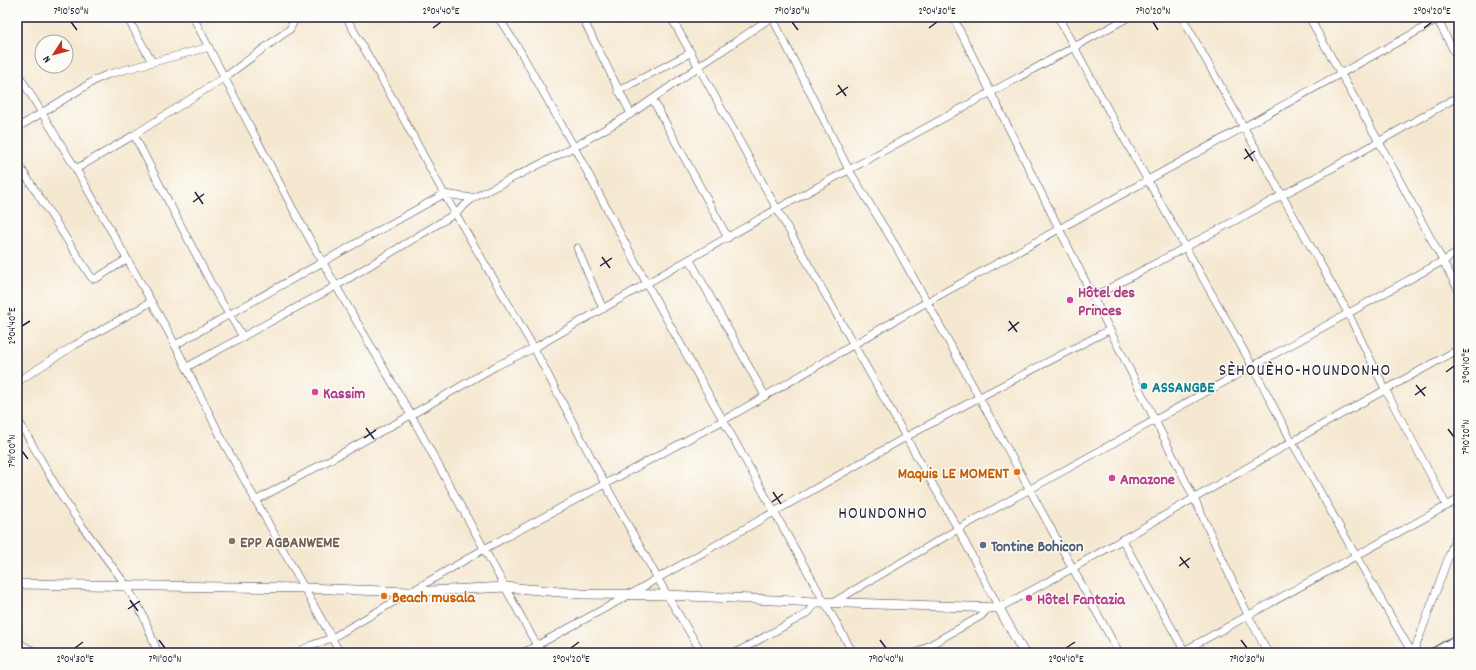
<svg xmlns="http://www.w3.org/2000/svg" width="1476" height="670" viewBox="0 0 1476 670" font-family="Dekko,sans-serif">
<style>
.lines{fill:none;stroke-linecap:round;stroke-linejoin:round}
.minor-casing{stroke:#424052;stroke-width:8}
.major-casing{stroke:#424052;stroke-width:10}
.highway-casing{stroke:#424052;stroke-width:12}
.minor{stroke:#fff;stroke-width:7}
.major{stroke:#fff;stroke-width:9}
.highway{stroke:#fff;stroke-width:10}
.ticks{fill:none;stroke:#22223b;stroke-width:1.5}
.hotel-dot{fill:#d1479c;stroke:#fdfcf7;stroke-width:1.5}
.culture-dot{fill:#0f9aa8;stroke:#fdfcf7;stroke-width:1.5}
.food-dot{fill:#e8710a;stroke:#fdfcf7;stroke-width:1.5}
.education-dot{fill:#8d6e63;stroke:#fdfcf7;stroke-width:1.5}
.service-dot{fill:#5c6f8a;stroke:#fdfcf7;stroke-width:1.5}
.labels{text-anchor:middle;stroke-width:3;stroke-linejoin:round;paint-order:stroke}
.hotel-label{font-size:16px;font-weight:bold;fill:#b23c85;stroke:#fdfcf7;text-anchor:start}
.culture-label{font-size:16px;font-weight:bold;fill:#0d838f;stroke:#fdfcf7;text-anchor:start}
.food-label{font-size:16px;font-weight:bold;fill:#c56008;stroke:#fdfcf7;text-anchor:end}
.education-label{font-size:16px;font-weight:bold;fill:#785e54;stroke:#fdfcf7;text-anchor:start}
.service-label{font-size:16px;font-weight:bold;fill:#4e5e75;stroke:#fdfcf7;text-anchor:start}
.neighbourhood-label{font-size:17px;letter-spacing:1px;fill:#22223b;stroke:#fdfcf7}
.neatline{fill:none;stroke:#22223b;stroke-width:1.5}
.ticks-label{font-size:10px;text-anchor:middle;fill:#22223b}
</style>
<rect width="100%" height="100%" fill="#fdfcf7"/>
<filter id="ink" filterUnits="userSpaceOnUse"><feTurbulence type="fractalNoise" baseFrequency=".025" numOctaves="2"/><feDisplacementMap in="SourceGraphic" scale="8" xChannelSelector="R" yChannelSelector="G"/><feConvolveMatrix kernelMatrix="1 2 1 2 8 2 1 2 1" color-interpolation-filters="sRGB"/></filter>
<filter id="wash" filterUnits="userSpaceOnUse"><feTurbulence type="fractalNoise" baseFrequency=".012" numOctaves="4" result="noise"/><feDisplacementMap in="SourceGraphic" scale="16" xChannelSelector="R" yChannelSelector="G"/><feGaussianBlur stdDeviation="0.9" result="paint"/><feColorMatrix in="noise" values="0 0 0 0 0 0 0 0 0 0 0 0 0 0 0 0 0 1.4 0 .05"/><feComposite in="paint" operator="in"/></filter>
<g filter="url(#wash)">
<rect width="100%" height="100%" fill="#f5e8d1"/>
</g>
<g filter="url(#ink)">
<g class="lines">
<defs>
<g id="minor">
<polyline points="127,17 152,62"/>
<polyline points="193,17 293,209 336,286 411,415 541,653"/>
<polyline points="346,17 394,101 444,194 534,348 605,484 667,595 702,653"/>
<polyline points="498,17 519,49 574,147 647,284 853,653"/>
<polyline points="582,17 631,114"/>
<polyline points="671,17 777,209 958,529 999,608 1073,568 1311,431 1459,349"/>
<polyline points="772,17 849,170 895,245 927,302 1119,653"/>
<polyline points="953,17 1194,498 1248,615 1268,653"/>
<polyline points="1058,17 1112,117 1253,367 1292,442 1356,556 1412,653"/>
<polyline points="1182,17 1348,313 1385,389 1447,506"/>
<polyline points="1309,17 1379,142 1459,291"/>
<polyline points="1436,17 1459,61"/>
<polyline points="17,72 76,169 168,331 224,443 340,653"/>
<polyline points="618,91 690,53"/>
<polyline points="653,100 728,238"/>
<polyline points="17,128 97,79 109,74 209,47"/>
<polyline points="17,162 91,277 94,279 97,278 127,259"/>
<polyline points="76,169 134,135"/>
<polyline points="577,248 603,309"/>
<polyline points="690,260 765,396"/>
<polyline points="1093,297 1329,170 1459,96"/>
<polyline points="243,337 216,293 134,135 225,77 290,29 296,17"/>
<polyline points="175,345 444,194 473,198"/>
<polyline points="187,367 336,286 456,213 473,198 574,147 631,114 698,67 772,17"/>
<polyline points="17,382 75,345 151,302"/>
<polyline points="17,418 64,500 82,526 126,585 143,615 158,653"/>
<polyline points="255,501 411,415 496,366 534,348 777,209 1129,17"/>
<polyline points="1122,539 1184,650"/>
<polyline points="834,602 958,529 1459,252"/>
<polyline points="17,642 37,653"/>
<polyline points="296,653 312,645 332,638 484,549 724,420 927,302 1443,17"/>
<polyline points="523,653 631,594 658,578 906,437 980,397 1109,330"/>
<polyline points="735,653 808,613 817,602"/>
<polyline points="916,653 981,616 989,607"/>
<polyline points="1180,653 1459,499"/>
<polyline points="1413,653 1421,633 1459,528"/>
</g>
<polyline id="major" points="17,584 304,588 410,592 506,587 582,594 667,595 817,602 999,608 1024,653"/>
<g id="highway">
<polyline points="1435,653 1459,639"/>
<polyline points="1453,653 1459,650"/>
</g>
</defs>
<!-- minor casing -->
<use href="#minor" class="minor-casing"/>
<!-- major casing -->
<use href="#major" class="major-casing"/>
<!-- highway casing -->
<use href="#highway" class="highway-casing"/>
<!-- minor -->
<use href="#minor" class="minor"/>
<!-- major -->
<use href="#major" class="major"/>
<!-- highway -->
<use href="#highway" class="highway"/>
</g>
</g>
<!-- ticks -->
<path class="ticks" d="M71 22 77 30M792 22 798 30M1153 22 1158 30M433 28 441 22M929 28 937 22M1424 28 1432 22M838 85 846 96M836 95 848 87M1245 149 1253 161M1244 159 1255 151M195 192 203 204M193 202 204 194M602 257 610 268M600 266 612 258M1009 321 1017 332M22 326 30 321M1008 331 1019 322M1446 372 1454 366M1416 385 1425 396M1415 395 1426 387M366 428 374 439M1448 429 1454 437M364 438 376 430M22 451 28 459M773 492 781 504M772 502 783 494M1180 557 1189 568M1179 566 1190 558M130 600 138 611M128 609 140 601M159 640 165 648M880 640 886 648M1241 640 1247 648M75 648 83 642M571 648 579 642M1066 648 1075 642"/>
<!-- markers -->
<g class="hotel-dot">
<circle cx="1070" cy="300" r="4"/>
<circle cx="315" cy="392" r="4"/>
<circle cx="1112" cy="478" r="4"/>
<circle cx="1029" cy="598" r="4"/>
</g>
<circle class="culture-dot" cx="1144" cy="386" r="4"/>
<g class="food-dot">
<circle cx="1017" cy="472" r="4"/>
<circle cx="384" cy="596" r="4"/>
</g>
<circle class="education-dot" cx="232" cy="541" r="4"/>
<circle class="service-dot" cx="983" cy="545" r="4"/>
<g class="labels">
<!-- hotel labels -->
<g class="hotel-label">
<text x="1078" y="297">Hôtel des<tspan x="1078" dy="18">Princes</tspan></text>
<text x="323" y="398">Kassim</text>
<text x="1120" y="484">Amazone</text>
<text x="1037" y="604">Hôtel Fantazia</text>
</g>
<!-- culture labels -->
<g class="culture-label">
<text x="1152" y="392">ASSANGBE</text>
</g>
<!-- food labels -->
<g class="food-label">
<text x="1009" y="478">Maquis LE MOMENT</text>
<text x="392" y="602" text-anchor="start">Beach musala</text>
</g>
<!-- education labels -->
<g class="education-label">
<text x="240" y="547">EPP AGBANWEME</text>
</g>
<!-- service labels -->
<g class="service-label">
<text x="991" y="551">Tontine Bohicon</text>
</g>
<!-- neighbourhood labels -->
<g class="neighbourhood-label">
<text x="1305" y="375">SÈHOUÈHO-HOUNDONHO</text>
<text x="883" y="518">HOUNDONHO</text>
</g>
</g>
<!-- margin -->
<rect width="1476" height="670" fill="none" stroke="#fdfcf7" stroke-width="44"/>
<!-- north arrow -->
<g transform="translate(54 54) rotate(234)"><circle r="19" fill="#fdfcf7" stroke="#a5a5ac"/>
<path d="M0-3L7 15L0 10L-7 15Z" fill="#c8321e"/>
<text y="-6" font-size="11" font-weight="bold" text-anchor="middle" fill="#22223b">N</text>
</g>
<rect x="22" y="22" width="1432" height="626" class="neatline"/>
<g class="ticks-label">
<text x="71" y="14">7°10'50"N</text>
<text x="441" y="14">2°04'40"E</text>
<text x="792" y="14">7°10'30"N</text>
<text x="937" y="14">2°04'30"E</text>
<text x="1153" y="14">7°10'20"N</text>
<text x="1432" y="14">2°04'20"E</text>
<text transform="translate(11 326) rotate(-90)" y="4">2°04'40"E</text>
<text transform="translate(1465 366) rotate(-90)" y="4">2°04'10"E</text>
<text transform="translate(1465 437) rotate(-90)" y="4">7°10'20"N</text>
<text transform="translate(11 451) rotate(-90)" y="4">7°11'00"N</text>
<text x="75" y="662">2°04'30"E</text>
<text x="165" y="662">7°11'00"N</text>
<text x="571" y="662">2°04'20"E</text>
<text x="886" y="662">7°10'40"N</text>
<text x="1066" y="662">2°04'10"E</text>
<text x="1247" y="662">7°10'30"N</text>
</g>
</svg>
